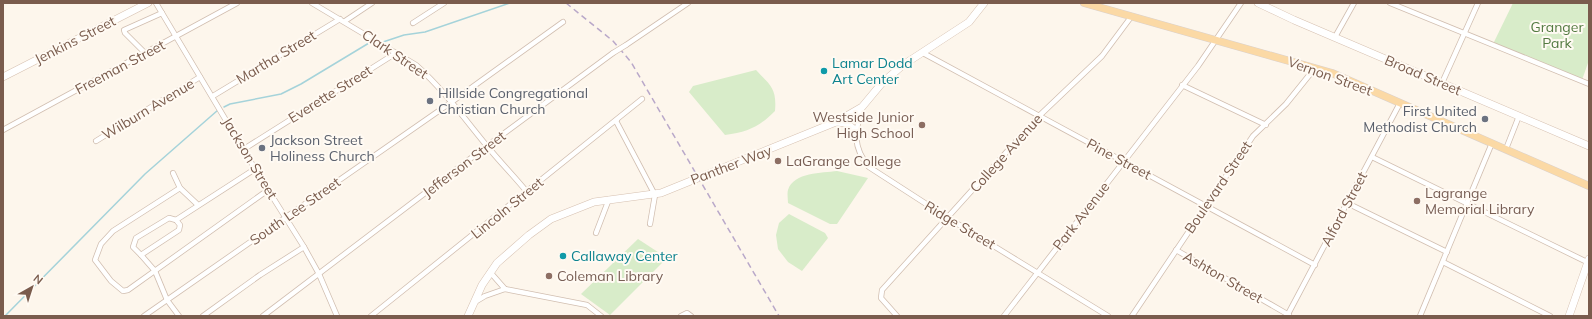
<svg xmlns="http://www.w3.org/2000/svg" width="1592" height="319" viewBox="0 0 1592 319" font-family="Mulish,sans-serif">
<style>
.green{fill:#d8ecc9}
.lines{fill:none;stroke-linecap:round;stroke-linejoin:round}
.stream{stroke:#a5d3da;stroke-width:1.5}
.street-casing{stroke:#d1beb0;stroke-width:6}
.secondary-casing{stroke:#d6c0b0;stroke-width:8}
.primary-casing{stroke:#dad1cd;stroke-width:8}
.street{stroke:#fff;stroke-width:4.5}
.secondary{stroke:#fff;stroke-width:7}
.primary{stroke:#fbd9a5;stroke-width:7}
.rail{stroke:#b9a8c9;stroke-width:1.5;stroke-dasharray:6 4;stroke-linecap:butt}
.street-bridge-casing{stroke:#d1beb0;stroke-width:6;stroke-linecap:butt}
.street-bridge{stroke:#fff;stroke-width:4.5}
.culture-dot{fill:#0f9aa8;stroke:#fffaf3;stroke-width:1.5}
.worship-dot{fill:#6b7280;stroke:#fffaf3;stroke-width:1.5}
.education-dot{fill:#8d6e63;stroke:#fffaf3;stroke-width:1.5}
.labels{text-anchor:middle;stroke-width:4;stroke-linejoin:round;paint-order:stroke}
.park-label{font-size:14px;fill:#537a41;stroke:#fffaf3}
.street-label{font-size:14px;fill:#7a5c4d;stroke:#fffaf3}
.culture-label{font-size:14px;fill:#0d838f;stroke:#fffaf3;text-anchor:start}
.worship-label{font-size:14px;fill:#5b616d;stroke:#fffaf3;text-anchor:start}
.education-label{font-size:14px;fill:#785e54;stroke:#fffaf3;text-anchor:start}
</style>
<rect width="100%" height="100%" fill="#fdf6ec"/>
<!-- green -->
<g class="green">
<polygon points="1513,3 1589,3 1589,60 1582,80 1493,44"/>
<path d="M756 70C770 85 777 88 775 111 759 127 748 132 725 135L689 92 693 86Z"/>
<path d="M837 171 868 178 837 224H830L788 203C788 199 787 193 788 190 794 172 822 173 837 171Z"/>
<polygon points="789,214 825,233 828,238 802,271 788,262 778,249 776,235 779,223"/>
<polygon points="638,239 667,258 610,315 581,294"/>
</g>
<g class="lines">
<!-- stream -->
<g class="stream">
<polyline points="383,42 404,35 425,32 510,3"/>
<polyline points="224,107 230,104 281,94 301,84 369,43 374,42"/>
<polyline points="5,316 145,174 218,110"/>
</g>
<defs>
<g id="street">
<polyline points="156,3 255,169 304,247 319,274 337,316"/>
<path d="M312 3 416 65C443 89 464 118 487 146 500 162 514 176 527 192"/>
<polyline points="1390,3 1589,84"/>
<polyline points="345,21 372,3"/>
<polyline points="413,23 444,3"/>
<polyline points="1335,37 1354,3"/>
<polyline points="626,45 688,3"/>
<polyline points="145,53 125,33 124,30 162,13"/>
<polyline points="923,53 1315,265"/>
<polyline points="1442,83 1478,3"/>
<polyline points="1182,85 1266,125"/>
<polyline points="213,96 340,19"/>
<path d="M862 107C855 131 852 147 869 167L948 218 1108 316"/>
<polyline points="617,120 616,121 655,195 650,224"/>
<polyline points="3,130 237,3"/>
<polyline points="96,141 200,77"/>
<polyline points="244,149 396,53"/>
<polyline points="1506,149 1519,116"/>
<polyline points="1372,157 1589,263"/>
<polyline points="173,173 180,188 198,205"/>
<polyline points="180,188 113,231 101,244 95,260 111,281 123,291 128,290 268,190"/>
<polyline points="1347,203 1447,252"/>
<polygon points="169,218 176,220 180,225 179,230 141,255 133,247 136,238"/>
<polyline points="176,220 255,169"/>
<polyline points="596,233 609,199"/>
<polyline points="1176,250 1289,315"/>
<polyline points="141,255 155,271 167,300 179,316"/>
<polyline points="1443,262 1550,316"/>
<polyline points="490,272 505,289 587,305 601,316"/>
<polyline points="475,302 485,296 505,289"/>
<polyline points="144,316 453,101 563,22"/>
<polyline points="203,316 260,275 304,247"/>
<polyline points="263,316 487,146 613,53"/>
<polyline points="371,316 642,99"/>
<polyline points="681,316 687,313 691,316"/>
<polyline points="897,316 881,298 882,290 1039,116 1102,56 1131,17"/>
<polyline points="1004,316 1198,66 1241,3"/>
<polyline points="1132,316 1253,136 1286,104 1315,68"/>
<polyline points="1287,316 1400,103"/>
<polyline points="1420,316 1492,143"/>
</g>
<g id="secondary">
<polyline points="1258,3 1294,20 1589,146"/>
<polyline points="3,77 148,3"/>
<polyline points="836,122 846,123 856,131"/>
<polyline points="468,316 482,285 497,263 529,235 551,219 594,202 661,193 836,122 862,107 882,83 903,65 969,22 984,3"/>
<polyline points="1569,316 1589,259"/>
</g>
<polyline id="primary" points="1084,3 1332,73 1589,186"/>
</defs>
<!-- street casing -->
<use href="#street" class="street-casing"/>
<!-- secondary casing -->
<use href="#secondary" class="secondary-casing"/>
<!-- primary casing -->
<use href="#primary" class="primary-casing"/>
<!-- street -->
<use href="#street" class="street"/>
<!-- secondary -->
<use href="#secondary" class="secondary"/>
<!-- primary -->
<use href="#primary" class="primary"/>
<!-- rail -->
<polyline class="rail" points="566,3 613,41 631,62 779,316"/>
<defs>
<polyline id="street-bridge" points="613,53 626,45"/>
</defs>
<!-- street-bridge casing -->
<use href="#street-bridge" class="street-bridge-casing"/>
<!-- street-bridge -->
<use href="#street-bridge" class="street-bridge"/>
</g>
<!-- markers -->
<g class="culture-dot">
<circle cx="824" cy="71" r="4"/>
<circle cx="563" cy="256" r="4"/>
</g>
<g class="worship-dot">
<circle cx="430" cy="101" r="4"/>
<circle cx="1485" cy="119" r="4"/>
<circle cx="262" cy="148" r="4"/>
</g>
<g class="education-dot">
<circle cx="922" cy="125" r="4"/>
<circle cx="778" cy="161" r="4"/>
<circle cx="1417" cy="201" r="4"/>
<circle cx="549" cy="276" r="4"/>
</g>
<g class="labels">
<!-- park labels -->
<g class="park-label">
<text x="1557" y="32">Granger<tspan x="1557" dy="16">Park</tspan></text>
</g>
<!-- street labels -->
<g class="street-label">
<text transform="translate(75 40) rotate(-27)" y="5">Jenkins Street</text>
<text transform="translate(395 54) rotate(34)" y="5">Clark Street</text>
<text transform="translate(276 57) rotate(-31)" y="5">Martha Street</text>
<text transform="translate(120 67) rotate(-28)" y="5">Freeman Street</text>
<text transform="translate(1423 75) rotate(23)" y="5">Broad Street</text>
<text transform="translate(1330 76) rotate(20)" y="5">Vernon Street</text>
<text transform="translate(330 94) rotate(-32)" y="5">Everette Street</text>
<text transform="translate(148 109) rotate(-31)" y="5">Wilburn Avenue</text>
<text transform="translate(1006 153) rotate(-48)" y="5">College Avenue</text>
<text transform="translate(250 158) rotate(59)" y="5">Jackson Street</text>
<text transform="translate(1119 159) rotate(28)" y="5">Pine Street</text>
<text transform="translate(464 164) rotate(-37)" y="5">Jefferson Street</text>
<text transform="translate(731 165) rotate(-21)" y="5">Panther Way</text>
<text transform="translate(1218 187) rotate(-56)" y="5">Boulevard Street</text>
<text transform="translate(507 208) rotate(-39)" y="5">Lincoln Street</text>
<text transform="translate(1344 209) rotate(-62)" y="5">Alford Street</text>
<text transform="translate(295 211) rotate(-35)" y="5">South Lee Street</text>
<text transform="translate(1081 216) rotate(-52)" y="5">Park Avenue</text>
<text transform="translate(960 225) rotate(31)" y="5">Ridge Street</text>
<text transform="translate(1223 277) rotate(30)" y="5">Ashton Street</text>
</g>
<!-- culture labels -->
<g class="culture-label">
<text x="832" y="68">Lamar Dodd<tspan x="832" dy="16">Art Center</tspan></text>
<text x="571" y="261">Callaway Center</text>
</g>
<!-- worship labels -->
<g class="worship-label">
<text x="438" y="98">Hillside Congregational<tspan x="438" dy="16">Christian Church</tspan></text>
<text x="1477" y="116" text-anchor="end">First United<tspan x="1477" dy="16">Methodist Church</tspan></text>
<text x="270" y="145">Jackson Street<tspan x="270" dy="16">Holiness Church</tspan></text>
</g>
<!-- education labels -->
<g class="education-label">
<text x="914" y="122" text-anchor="end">Westside Junior<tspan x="914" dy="16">High School</tspan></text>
<text x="786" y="166">LaGrange College</text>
<text x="1425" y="198">Lagrange<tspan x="1425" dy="16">Memorial Library</tspan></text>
<text x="557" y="281">Coleman Library</text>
</g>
</g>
<!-- border -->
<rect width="1592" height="319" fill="none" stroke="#7a5c4d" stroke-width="8"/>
<!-- north arrow -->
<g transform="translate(32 287) rotate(39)" stroke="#fffaf3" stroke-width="3" paint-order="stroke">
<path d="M0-3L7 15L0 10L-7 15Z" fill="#7a5c4d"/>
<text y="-6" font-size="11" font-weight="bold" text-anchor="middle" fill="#7a5c4d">N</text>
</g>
</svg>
